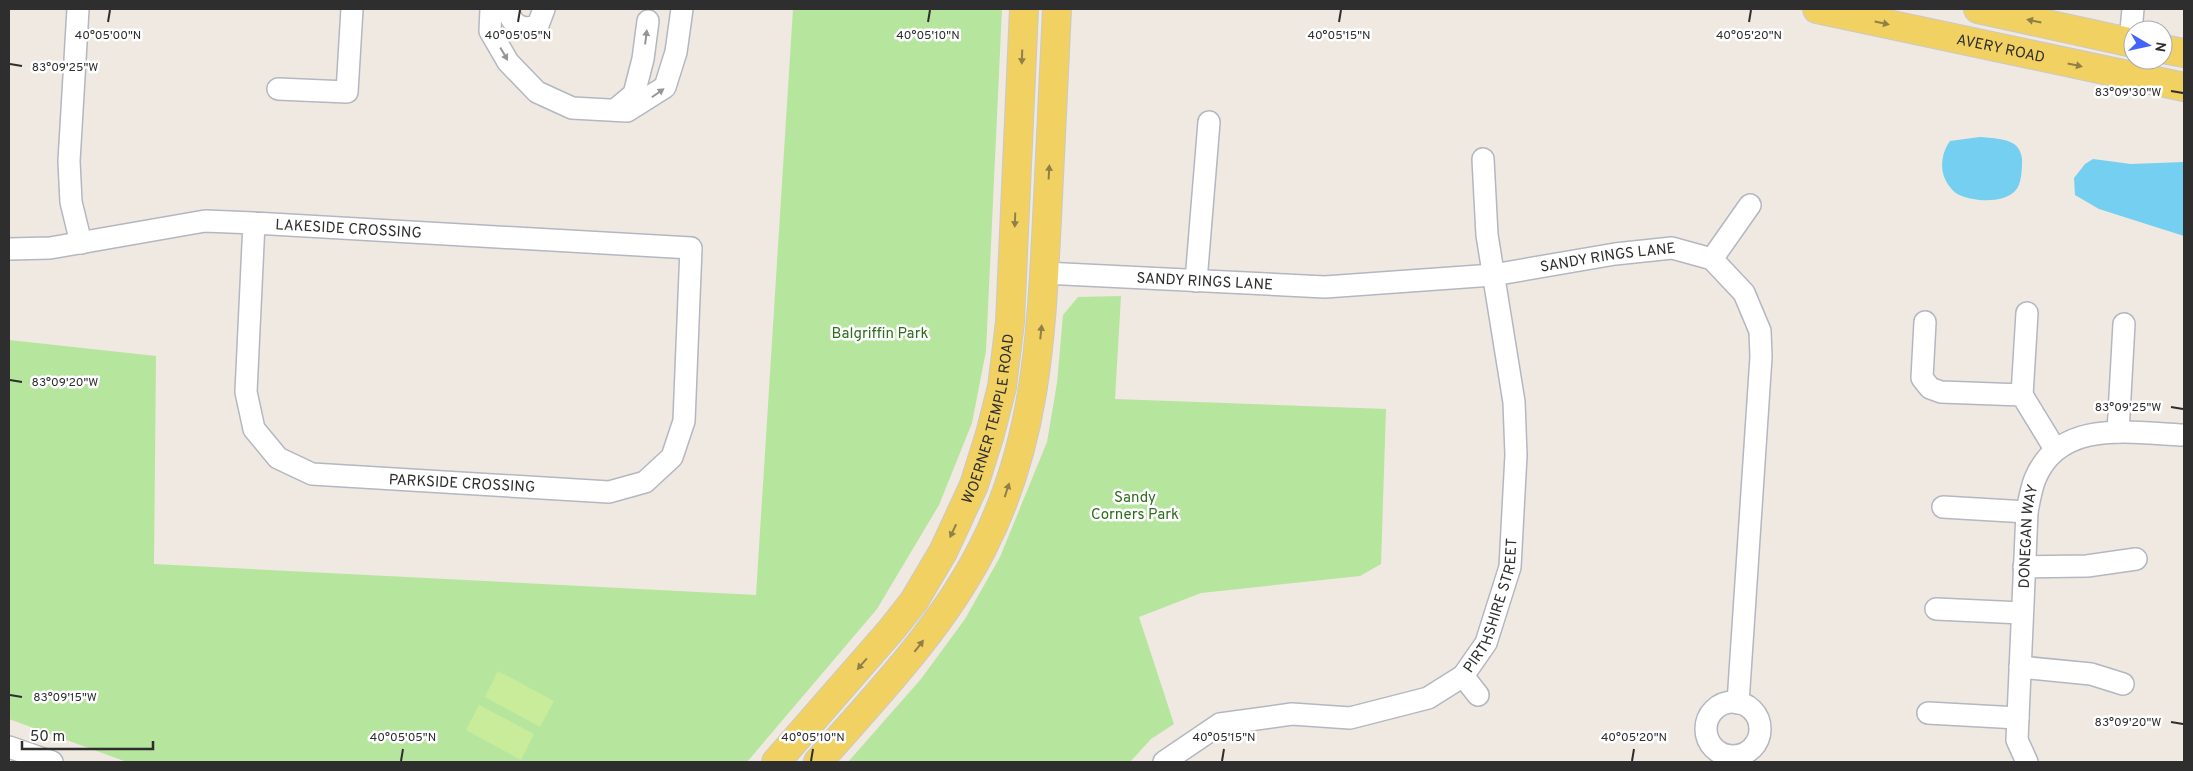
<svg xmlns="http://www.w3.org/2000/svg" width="2193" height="771" viewBox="0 0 2193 771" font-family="Overpass,sans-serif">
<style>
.green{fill:#b6e59e}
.pitch{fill:#c9ec9a}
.water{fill:#75cff0}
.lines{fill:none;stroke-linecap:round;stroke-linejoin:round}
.minor-casing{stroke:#b4b7c1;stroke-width:24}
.major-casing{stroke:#c9c9c9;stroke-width:30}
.minor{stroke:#fff;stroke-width:21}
.major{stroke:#f2d163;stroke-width:28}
.oneway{fill:#908048}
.oneway2{fill:#969696}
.ticks{fill:none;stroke:#2e2e2e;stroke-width:2}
.labels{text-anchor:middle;stroke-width:5;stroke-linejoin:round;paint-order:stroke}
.street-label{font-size:15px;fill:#2e2e2e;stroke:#fff}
.park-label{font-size:15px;fill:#2c6e1b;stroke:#fff}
.ticks-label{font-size:12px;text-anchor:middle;fill:#2e2e2e;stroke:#fff;stroke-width:5;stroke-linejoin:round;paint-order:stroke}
</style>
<rect width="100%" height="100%" fill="#efe9e1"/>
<!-- green -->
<g class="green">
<polygon points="793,9 1002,9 986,351 972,423 939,505 877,609 747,762 127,762 9,719 9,340 156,356 154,564 756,595"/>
<polygon points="1121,296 1115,399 1386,409 1381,564 1360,576 1201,593 1139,617 1174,724 1151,739 1130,762 848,762 921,679 965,619 1000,557 1047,442 1057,383 1063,315 1078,297"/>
</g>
<!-- pitch -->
<g class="pitch">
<polygon points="498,671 554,701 540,727 485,697"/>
<polygon points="479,705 534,734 521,760 466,730"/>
</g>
<!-- water -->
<g class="water">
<path d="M1980 137C1990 138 2005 138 2014 144 2020 148 2023 157 2022 164 2022 171 2021 184 2016 190 2005 203 1977 202 1962 196 1955 194 1949 187 1946 181 1939 168 1942 152 1950 141Z"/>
<polygon points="2093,159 2131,164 2184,162 2184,236 2099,209 2075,195 2074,178 2085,164"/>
</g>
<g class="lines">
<defs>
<g id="minor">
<polyline points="78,9 69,161 71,202 81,243"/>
<polyline points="491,9 490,31 508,62 537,92 572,108 627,111 665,87 676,52 682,9"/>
<path d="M508 9C511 25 523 32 538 25L544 9"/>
<polyline points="2130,42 2133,9"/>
<polyline points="278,89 347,92 352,9"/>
<polyline points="615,110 634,94 643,59 648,21"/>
<path id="s1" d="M9 249 50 248 205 221 254 223 691 248 684 421 672 457 645 482 609 492 312 474 278 458 254 429 246 392 254 223"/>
<polyline points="1712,259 1750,205"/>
<path id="s2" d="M1044 273 1325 287 1493 275 1615 254 1672 248 1712 259 1744 293 1760 331 1761 357 1738 703"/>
<polyline points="1196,281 1209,122"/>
<polyline points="1925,322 1922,378 1930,388 1941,392 2022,395 2055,449"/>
<polyline points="2022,395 2027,313"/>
<polyline points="2118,432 2124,324"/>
<polyline points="1943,507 2027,512"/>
<polyline points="2024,567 2087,566 2136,559"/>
<polyline points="1936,609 2022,613"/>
<polyline points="2020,667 2091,674 2123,684"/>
<polyline points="1463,676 1478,695"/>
<circle cx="1733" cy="729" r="27"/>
<polyline points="1928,713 2018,718"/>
<polyline points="9,747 52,762"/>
<path id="s3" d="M1164 762 1220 724 1292 714 1350 718 1428 698 1463 676 1486 643 1510 567 1516 455 1514 402 1487 235 1483 159"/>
<path id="s4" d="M2027 762 2017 740 2027 512C2029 501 2031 489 2035 479 2060 418 2132 433 2184 435"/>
</g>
<g id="major">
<path id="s5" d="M1817 9 2184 87"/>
<polyline points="1978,9 2133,43"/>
<polyline points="2163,49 2184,53"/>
<path id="s6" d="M776 762 892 629 914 601 943 552 974 485 990 434 1002 387 1010 322 1024 9"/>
<path d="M818 762C877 695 940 630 981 551 1037 443 1041 336 1047 219 1050 149 1054 79 1057 9"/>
</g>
</defs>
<!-- minor casing -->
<use href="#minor" class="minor-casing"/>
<!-- major casing -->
<use href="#major" class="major-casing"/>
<!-- minor -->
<use href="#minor" class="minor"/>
<!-- major -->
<use href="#major" class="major"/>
</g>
<!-- one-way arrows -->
<defs><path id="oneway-solid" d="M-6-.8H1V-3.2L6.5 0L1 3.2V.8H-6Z" transform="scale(1.25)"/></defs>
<g class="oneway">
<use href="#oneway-solid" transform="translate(2034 21) rotate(-168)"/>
<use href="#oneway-solid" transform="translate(1882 23) rotate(12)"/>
<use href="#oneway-solid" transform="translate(1022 57) rotate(92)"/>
<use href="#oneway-solid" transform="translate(2075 65) rotate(12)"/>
<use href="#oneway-solid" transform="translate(1049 172) rotate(-87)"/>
<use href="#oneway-solid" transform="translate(1015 220) rotate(92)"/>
<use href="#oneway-solid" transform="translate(1041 332) rotate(-84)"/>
<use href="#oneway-solid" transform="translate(1007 490) rotate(-72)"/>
<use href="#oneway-solid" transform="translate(953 531) rotate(115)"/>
<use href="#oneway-solid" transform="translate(919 646) rotate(-52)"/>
<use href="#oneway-solid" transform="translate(862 664) rotate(131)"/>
</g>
<g class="oneway2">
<use href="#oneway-solid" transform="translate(646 37) rotate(-83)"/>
<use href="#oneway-solid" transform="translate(504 54) rotate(60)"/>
<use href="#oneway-solid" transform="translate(658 93) rotate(-35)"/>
</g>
<!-- ticks -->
<path class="ticks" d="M108 22 110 10M518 22 520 10M928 22 930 10M1339 22 1341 10M1749 22 1751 10M10 64 22 66M2171 91 2183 93M10 380 22 382M2171 407 2183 409M10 695 22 697M2171 722 2183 724M401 761 403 749M811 761 813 749M1222 761 1224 749M1632 761 1634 749"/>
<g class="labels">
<!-- street labels -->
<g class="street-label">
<text dy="5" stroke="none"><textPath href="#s5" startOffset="188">AVERY ROAD</textPath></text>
<text dy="5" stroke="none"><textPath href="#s1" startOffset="342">LAKESIDE CROSSING</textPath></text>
<text dy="5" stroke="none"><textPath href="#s2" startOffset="566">SANDY RINGS LANE</textPath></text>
<text dy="5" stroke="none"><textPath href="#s2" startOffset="161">SANDY RINGS LANE</textPath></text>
<text dy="5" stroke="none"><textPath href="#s6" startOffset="411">WOERNER TEMPLE ROAD</textPath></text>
<text transform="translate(462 483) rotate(3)" y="5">PARKSIDE CROSSING</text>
<text dy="5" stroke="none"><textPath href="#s4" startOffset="228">DONEGAN WAY</textPath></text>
<text dy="5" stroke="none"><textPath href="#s3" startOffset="398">PIRTHSHIRE STREET</textPath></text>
</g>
<!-- park labels -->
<g class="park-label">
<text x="880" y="338">Balgriffin Park</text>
<text x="1135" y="502">Sandy<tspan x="1135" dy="17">Corners Park</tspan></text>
</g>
</g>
<g class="ticks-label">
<text x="928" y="39">40°05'10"N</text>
<text x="1339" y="39">40°05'15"N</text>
<text x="1749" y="39">40°05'20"N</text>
<text x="108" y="39">40°05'00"N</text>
<text x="518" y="39">40°05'05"N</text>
<text x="65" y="71">83°09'25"W</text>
<text x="2128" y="96">83°09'30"W</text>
<text x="65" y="386">83°09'20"W</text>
<text x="2128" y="411">83°09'25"W</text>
<text x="65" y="701">83°09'15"W</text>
<text x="2128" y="726">83°09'20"W</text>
<text x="403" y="741">40°05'05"N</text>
<text x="813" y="741">40°05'10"N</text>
<text x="1224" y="741">40°05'15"N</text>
<text x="1634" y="741">40°05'20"N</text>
</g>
<!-- border -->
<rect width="2193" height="771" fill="none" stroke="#2e2e2e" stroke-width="20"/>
<!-- north arrow -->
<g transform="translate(2148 45) rotate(99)"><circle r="24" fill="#ffffff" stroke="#ababab"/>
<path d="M0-4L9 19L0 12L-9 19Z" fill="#4264fb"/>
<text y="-8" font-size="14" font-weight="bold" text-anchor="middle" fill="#2e2e2e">N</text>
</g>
<!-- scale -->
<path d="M22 741v8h131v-8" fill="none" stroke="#2e2e2e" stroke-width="2.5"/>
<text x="30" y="741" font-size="15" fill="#2e2e2e" stroke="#ffffff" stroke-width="4" paint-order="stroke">50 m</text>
</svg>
